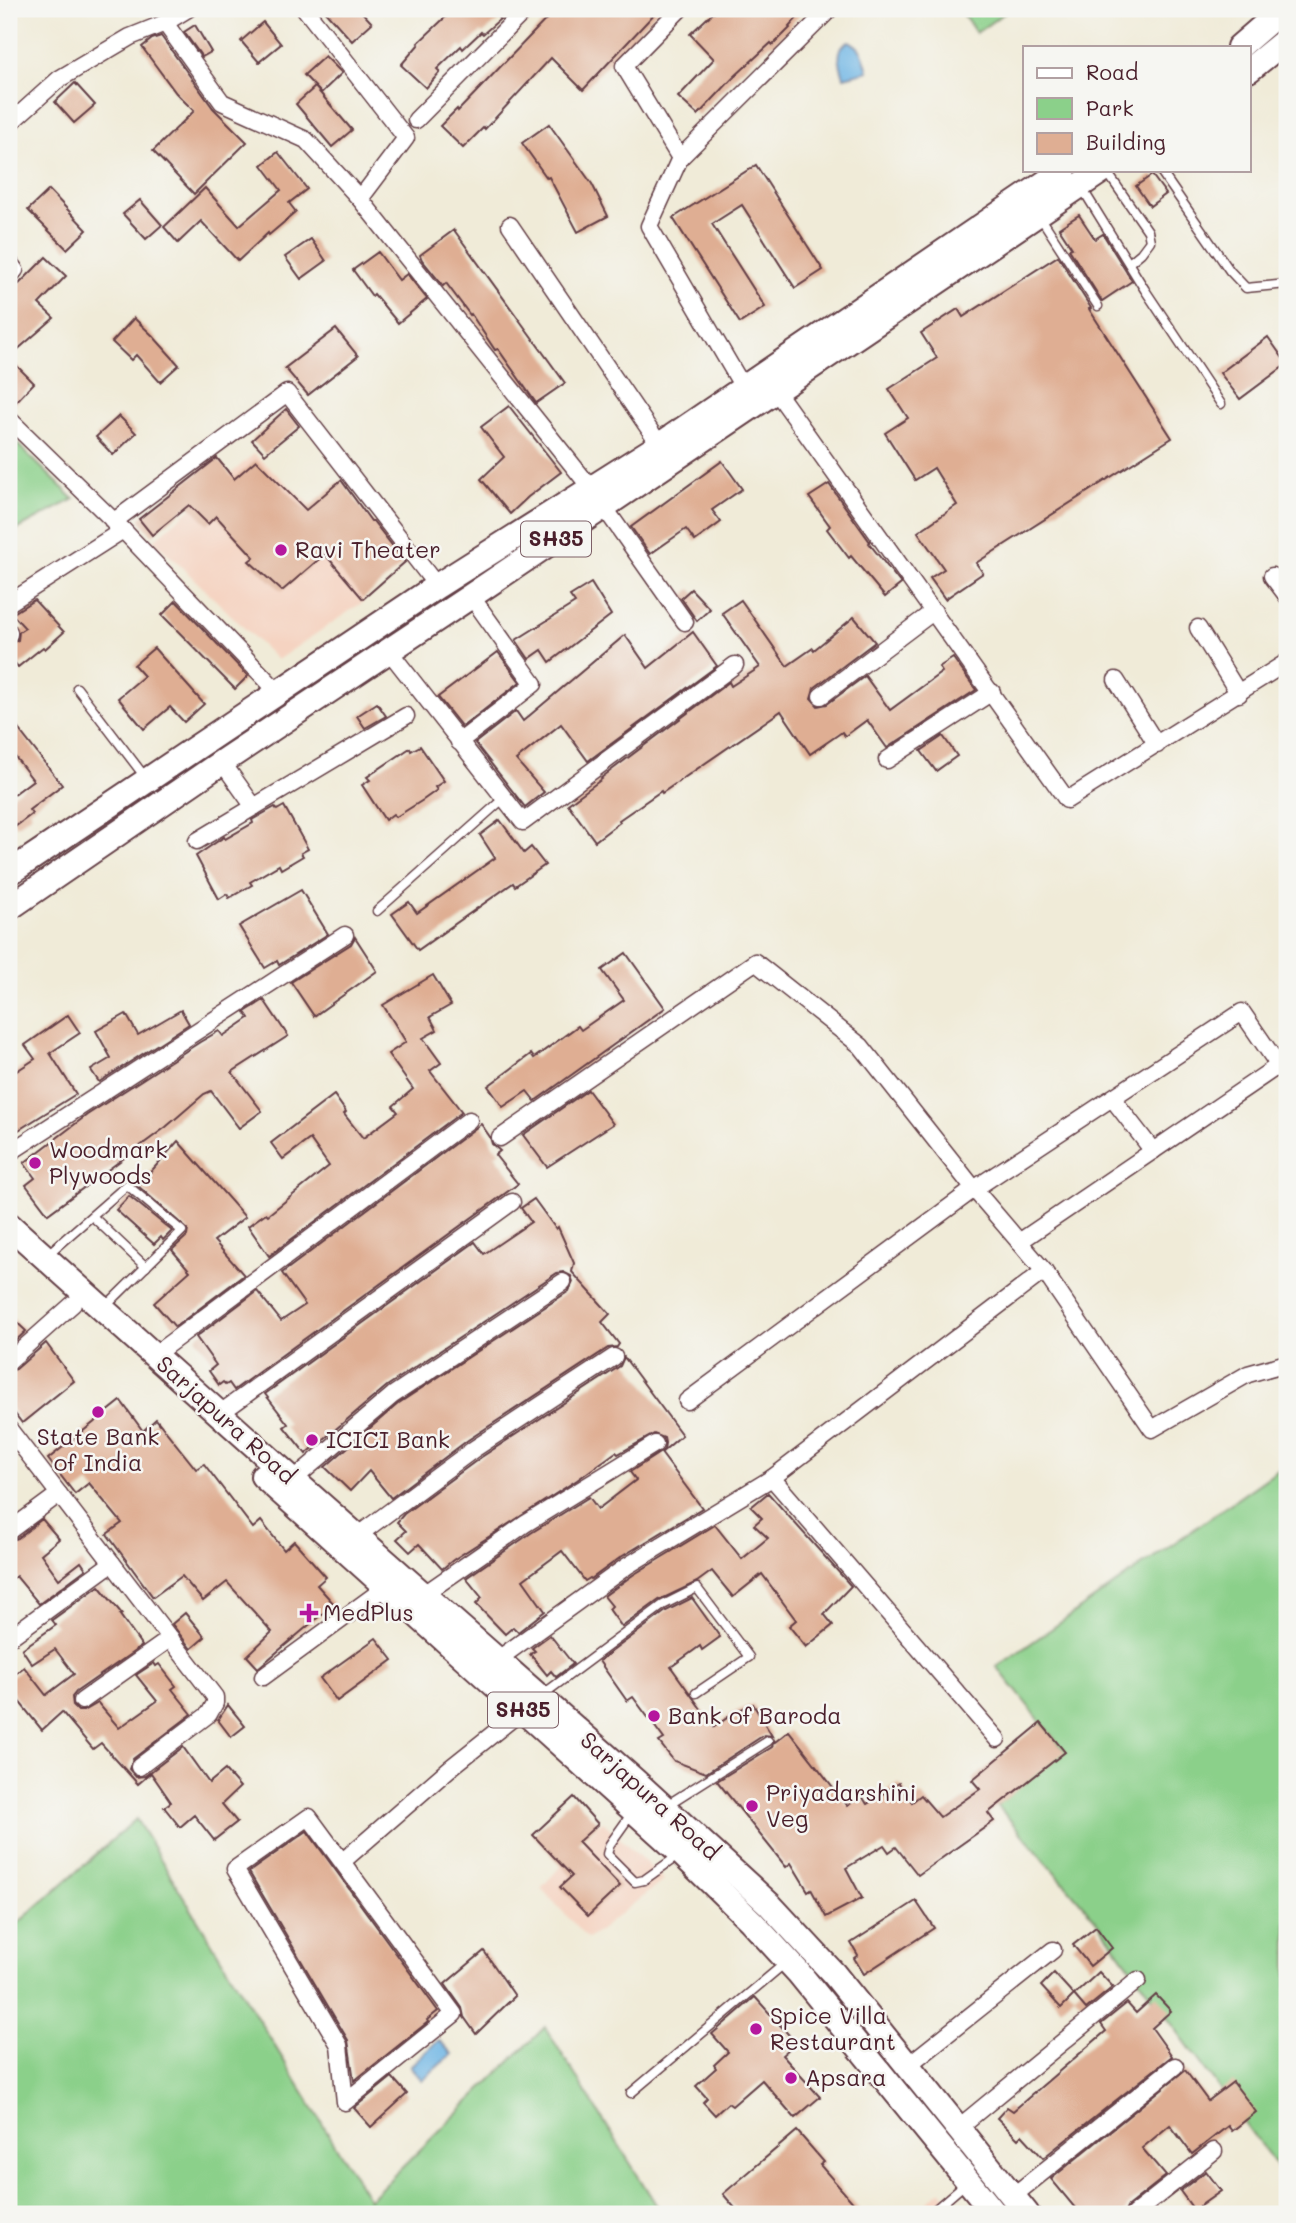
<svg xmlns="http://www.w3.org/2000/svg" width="1296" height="2223" viewBox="0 0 1296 2223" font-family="Mali,sans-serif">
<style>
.built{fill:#f5d3c1}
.green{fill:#8bd08a;stroke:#6a785a;stroke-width:2}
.water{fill:#6cb4e4;stroke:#5b6a88;stroke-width:2}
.building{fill:#dfae93}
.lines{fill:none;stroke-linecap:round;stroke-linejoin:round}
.lane-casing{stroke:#633e45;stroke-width:11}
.street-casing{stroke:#633e45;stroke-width:19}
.primary-casing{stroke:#633e45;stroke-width:28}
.lane{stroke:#fff;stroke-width:8}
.street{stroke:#fff;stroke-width:16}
.primary{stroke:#fff;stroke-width:24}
.poi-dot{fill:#b5179e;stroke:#f6f6f2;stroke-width:2.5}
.labels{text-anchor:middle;stroke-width:5;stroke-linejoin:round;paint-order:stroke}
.shield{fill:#f6f6f2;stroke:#7e6067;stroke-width:2}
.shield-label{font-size:21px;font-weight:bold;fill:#4a1f2b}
.poi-label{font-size:23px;fill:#4a1f2b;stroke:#f6f6f2;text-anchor:start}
.street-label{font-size:23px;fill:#4a1f2b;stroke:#f6f6f2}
</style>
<rect width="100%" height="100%" fill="#f6f6f2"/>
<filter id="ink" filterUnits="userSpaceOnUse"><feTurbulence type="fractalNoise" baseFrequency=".0143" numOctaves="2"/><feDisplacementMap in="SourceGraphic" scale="14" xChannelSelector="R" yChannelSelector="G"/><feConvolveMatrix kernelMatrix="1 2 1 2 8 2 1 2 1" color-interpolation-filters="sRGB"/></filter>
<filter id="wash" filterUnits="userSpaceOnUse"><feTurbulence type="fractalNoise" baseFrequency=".00686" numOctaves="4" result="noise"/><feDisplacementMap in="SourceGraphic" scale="28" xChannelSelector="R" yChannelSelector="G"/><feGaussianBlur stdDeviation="1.57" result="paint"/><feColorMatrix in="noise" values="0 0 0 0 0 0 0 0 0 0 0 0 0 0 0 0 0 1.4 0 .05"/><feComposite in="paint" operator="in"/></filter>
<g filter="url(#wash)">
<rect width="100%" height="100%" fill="#f0ebd8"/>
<!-- built -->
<g class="built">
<polygon points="254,454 311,505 341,480 362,510 408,560 363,599 363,602 277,660 154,540"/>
<polygon points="602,1821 664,1880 588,1939 541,1888"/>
<polygon points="941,2190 961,2214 912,2214"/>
</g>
<!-- green -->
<g class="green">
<polygon points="960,9 1010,9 976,33"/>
<polygon points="9,436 74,499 9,534"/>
<polygon points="1287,1464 1287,2181 1095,1919 997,1805 1064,1751 997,1667"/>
<polygon points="136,1819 369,2200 545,2027 662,2214 9,2214 9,1931"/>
</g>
<!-- water -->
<g class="water">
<path d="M849 41C863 48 864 57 868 71L844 77C840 64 834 48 849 41Z"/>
<polygon points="439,2040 452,2054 422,2080 410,2066"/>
</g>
<g id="blocks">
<!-- building -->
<g class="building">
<polygon points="323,9 359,9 372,23 352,41"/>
<polygon points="454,9 490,9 500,19 483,34 481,32 463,49 461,46 437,69 440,72 426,88 401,65 419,44 418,43"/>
<polygon points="556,9 659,9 583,90 551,58 485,129 484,127 463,148 440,126 457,109 458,111"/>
<polygon points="717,9 805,9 789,27 790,28 773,45 771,43 733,78 698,115 678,97 714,59 690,34"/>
<polygon points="263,22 281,44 259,62 241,41"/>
<polygon points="195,25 211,52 202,57 184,32"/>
<polygon points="161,36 213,108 247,142 194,194 153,151 194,111 176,93 142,47 152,39"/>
<polygon points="325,56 342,73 321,93 304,75"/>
<polygon points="75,83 95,105 74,123 55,102"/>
<polygon points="315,87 352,130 332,147 296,104"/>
<polygon points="549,124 592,184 608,216 578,232 549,177 547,178 522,143"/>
<polygon points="278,152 307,189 289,203 296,212 269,235 268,233 238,261 201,221 178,243 164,227 205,188 239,226 281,190 262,165"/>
<polygon points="756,165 823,270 795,288 742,205 712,224 765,307 740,323 673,218"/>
<polygon points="1152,175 1166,194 1150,206 1136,186"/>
<polygon points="49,190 87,230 67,249 28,210"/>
<polygon points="140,200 162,225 146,239 123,214"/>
<polygon points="1079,215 1095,239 1103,234 1132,281 1102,301 1069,249 1072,248 1059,228"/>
<polygon points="454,230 565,383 536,403 498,349 495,350 471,314 470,315 446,283 443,286 422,260 420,255"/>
<polygon points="311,239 326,261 301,279 285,257"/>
<polygon points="378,252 399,280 407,274 427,299 398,323 374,294 372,296 353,270"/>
<polygon points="1058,256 1091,308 1089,309 1172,438 976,563 983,573 945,599 930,578 944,569 918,532 957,505 934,468 915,480 885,433 908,418 889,389 937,358 921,333 958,309 963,317"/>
<polygon points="46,257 66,276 39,304 54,318 9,357 9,289 18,283 19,284"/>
<polygon points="134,318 153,336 179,365 160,382 136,355 131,360 112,342"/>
<polygon points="336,329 358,356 308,395 285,368"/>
<polygon points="1268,337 1287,364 1240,399 1220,373"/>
<polygon points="9,358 34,383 9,409"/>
<polygon points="509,406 561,472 528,497 510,514 481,479 504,457 481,427"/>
<polygon points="286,409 299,426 265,454 252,440"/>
<polygon points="119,416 136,433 113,455 96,437"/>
<polygon points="217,458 234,479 256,460 306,510 341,480 371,521 373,521 405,562 363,599 325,554 282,591 249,561 254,557 216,516 208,524 189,505 152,535 139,519"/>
<polygon points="722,461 742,489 712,510 721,522 695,541 686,529 650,554 631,527"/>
<polygon points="829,484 870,542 869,543 901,584 885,597 851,556 849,558 827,529 830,526 809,497"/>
<polygon points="591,583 611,615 550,662 542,650 529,659 516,640 575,603 570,596"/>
<polygon points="691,589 710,609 697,621 681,598"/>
<polygon points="34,600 64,632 45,649 43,647 18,667 9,656 9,644 18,640 19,632 25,628 12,614"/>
<polygon points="741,600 787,666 813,648 814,650 854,617 875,642 814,688 811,698 818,706 827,704 865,676 890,710 942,672 939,667 953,658 976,690 887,748 867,720 845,736 842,732 810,754 781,711 662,793 661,791 619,820 620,822 595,841 568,804 602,779 601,778 729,682 731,686 760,667 722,613"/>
<polygon points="176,601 248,676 235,689 162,615"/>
<polygon points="693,632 717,666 588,761 561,724 516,760 544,792 525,807 475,743 516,711 523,721 625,635 648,668"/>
<polygon points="154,648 204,704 184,722 170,707 144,729 118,698 144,676 134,665"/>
<polygon points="498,652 520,682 462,727 438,697"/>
<polygon points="377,703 386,716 365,728 357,716"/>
<polygon points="9,717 62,785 29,810 32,814 16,826 9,816 9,798 33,780 9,749"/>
<polygon points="943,736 957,756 936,771 921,751"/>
<polygon points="420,746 444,781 435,787 437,790 423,800 396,817 393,814 385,820 362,785 370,780 367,777 410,748 411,751"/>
<polygon points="284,806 308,849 301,853 303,856 281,869 279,865 250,882 252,885 229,898 227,894 219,899 196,856 224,837 225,839 253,823 252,820 275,807 277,810"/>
<polygon points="500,820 524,853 531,847 545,865 515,886 513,883 418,950 392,914 409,902 417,913 495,858 480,835"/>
<polygon points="301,890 328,934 279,965 277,961 265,968 239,926"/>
<polygon points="355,937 377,971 314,1016 291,982 351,944"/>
<polygon points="626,953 665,1008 535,1101 527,1091 503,1107 488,1086 531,1054 534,1058 578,1026 581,1030 624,1000 602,970"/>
<polygon points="433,975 451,1005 430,1017 437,1030 423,1038 441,1063 430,1071 462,1112 269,1256 248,1226 266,1213 268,1215 329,1166 310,1139 283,1159 271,1143 334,1095 346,1112 344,1114 363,1138 398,1112 393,1106 413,1089 388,1054 406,1042 383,1005"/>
<polygon points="264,1000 288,1036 232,1072 262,1111 239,1128 211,1091 204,1094 166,1127 48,1214 26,1185 35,1178 24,1163 87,1115 200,1042 219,1031 223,1036 249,1018 245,1012"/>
<polygon points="181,1010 189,1024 99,1082 91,1070 111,1058 96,1031 126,1014 138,1035"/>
<polygon points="68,1015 80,1033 50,1053 76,1094 9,1136 9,1076 35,1059 25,1045"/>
<polygon points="588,1090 613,1124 547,1167 523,1135"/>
<polygon points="481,1124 490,1137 492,1144 500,1151 495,1155 518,1184 234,1390 229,1383 226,1385 223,1382 219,1385 209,1371 216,1365 196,1337 257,1291 281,1321 305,1305 282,1273"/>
<polygon points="178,1141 245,1217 214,1241 244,1275 175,1327 154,1303 190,1271 172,1250 187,1236 188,1230 138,1186"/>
<polygon points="129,1196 172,1231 163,1240 161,1237 154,1244 116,1210"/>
<polygon points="534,1199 556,1229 558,1227 574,1263 572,1272 610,1314 602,1322 619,1344 617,1347 608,1348 468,1440 391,1498 369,1471 350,1491 325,1467 399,1403 569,1291 573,1282 571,1276 563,1272 557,1273 387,1386 306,1454 284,1427 288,1424 265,1394 475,1242 484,1254 531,1222 521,1208"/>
<polygon points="9,1315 26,1331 9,1347"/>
<polygon points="46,1343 74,1381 22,1423 9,1406 9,1371 16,1369"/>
<polygon points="624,1357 682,1435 661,1453 702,1508 621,1557 591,1579 590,1578 585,1581 562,1551 523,1580 545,1611 518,1632 513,1627 505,1634 476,1604 482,1598 466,1578 531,1533 589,1497 598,1509 636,1480 630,1472 664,1450 665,1443 664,1438 654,1434 618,1454 616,1452 577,1480 453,1560 442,1569 419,1544 410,1552 397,1539 406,1531 397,1522 404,1514 480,1458 620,1366"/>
<polygon points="121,1401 143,1431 156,1419 196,1469 204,1464 253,1528 261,1521 284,1550 294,1541 326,1577 317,1585 334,1604 258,1668 247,1656 272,1632 227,1582 203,1601 182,1576 153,1597 107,1534 122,1523 89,1483 75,1494 48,1459"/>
<polygon points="768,1493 851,1586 824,1614 833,1625 806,1647 789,1626 796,1620 762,1574 733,1597 712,1571 697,1582 659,1600 622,1627 609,1609 612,1606 604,1596 633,1575 715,1525 742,1559 768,1538 754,1525 762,1518 751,1507"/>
<polygon points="42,1519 59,1539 41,1554 59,1579 81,1562 86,1569 39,1604 16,1576 9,1581 9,1541 18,1538"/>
<polygon points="99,1586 122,1614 120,1615 142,1646 76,1692 72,1697 73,1706 78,1711 84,1711 98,1703 119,1728 157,1701 136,1675 154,1663 156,1666 159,1664 176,1686 172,1689 192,1714 133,1759 129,1769 136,1777 145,1776 183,1747 209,1783 225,1770 240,1787 222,1804 237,1822 214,1840 194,1815 180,1827 164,1807 171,1802 151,1773 138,1784 101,1743 93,1749 62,1712 42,1730 9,1689 9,1679 24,1667 46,1695 74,1674 55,1649 32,1664 22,1649 56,1625 52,1620"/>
<polygon points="692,1598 720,1637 702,1650 700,1646 671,1667 714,1727 737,1711 753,1704 772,1736 764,1735 706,1773 674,1761 659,1742 664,1739 633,1697 627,1701 599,1661 666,1611"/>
<polygon points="185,1613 205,1637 191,1649 172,1624"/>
<polygon points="550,1635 573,1664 556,1677 551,1671 547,1675 530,1654 535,1651 532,1648"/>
<polygon points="376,1638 393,1660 337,1701 320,1678"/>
<polygon points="228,1705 245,1726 231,1737 218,1720"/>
<polygon points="1041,1723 1065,1752 988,1813 994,1821 918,1875 896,1847 889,1852 884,1845 846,1868 862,1898 826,1917 811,1889 808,1891 791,1863 786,1867 717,1781 772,1747 774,1740 775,1742 789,1731 847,1805 862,1796 867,1804 899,1783 912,1802 921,1795 940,1817 980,1789 972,1780"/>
<polygon points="574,1797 598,1824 578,1842 620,1886 588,1916 560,1887 572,1876 533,1835"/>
<polygon points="307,1831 438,2011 427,2020 428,2022 354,2081 348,2040 249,1872"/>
<polygon points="916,1901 934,1928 864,1974 854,1958 858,1955 851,1943"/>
<polygon points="1096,1927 1112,1948 1090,1966 1073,1945"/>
<polygon points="484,1951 515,1996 476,2034 464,2017 462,2008 445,1984"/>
<polygon points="1099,1972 1113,1987 1086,2009 1074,1995"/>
<polygon points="1054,1973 1074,1995 1061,2008 1041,1986"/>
<polygon points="1156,1995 1171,2011 1152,2028 1172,2056 1043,2158 1022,2135 1018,2139 997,2118 1007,2107 1013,2111 1106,2031 1101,2024 1127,2003 1136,2013"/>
<polygon points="755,1997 796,2043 782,2055 820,2097 795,2118 762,2080 732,2106 728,2103 715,2115 703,2102 707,2098 696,2086 716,2068 714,2065 728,2052 712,2034"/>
<polygon points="1185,2070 1208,2101 1233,2082 1256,2112 1232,2131 1228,2126 1192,2154 1170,2125 1142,2148 1166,2176 1128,2206 1124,2214 1080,2214 1051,2179"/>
<polygon points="392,2077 407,2094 371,2127 354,2108"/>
<polygon points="797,2131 824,2162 820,2165 863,2214 740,2214 723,2194"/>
<polygon points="1206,2171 1221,2191 1194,2210 1180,2191"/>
</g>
</g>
</g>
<g filter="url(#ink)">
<use href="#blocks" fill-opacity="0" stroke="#633e45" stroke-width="2"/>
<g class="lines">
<defs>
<g id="lane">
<polyline points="1160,170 1230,271 1246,288 1287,284"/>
<polyline points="1107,172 1148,231 1150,241 1141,253 1129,263"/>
<polyline points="1082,188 1145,290 1221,404"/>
<polyline points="1039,215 1098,306"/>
<polyline points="77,688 145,777"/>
<polyline points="377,911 503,799"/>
<polyline points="92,1216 146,1267"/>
<polyline points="48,1254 127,1185 182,1231 105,1307"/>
<polyline points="541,1696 663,1605 697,1588 749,1657 696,1693"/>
<polyline points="667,1805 768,1741"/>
<polyline points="632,1813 610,1844 607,1854 635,1882 644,1880 679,1855"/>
<polyline points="631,2093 784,1964"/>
<polyline points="930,2214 967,2182"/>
</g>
<g id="street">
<polyline points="305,9 406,138 360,199"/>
<polyline points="165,23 222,102 306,140 360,199 590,487 685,622"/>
<polyline points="416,120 526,9"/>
<polyline points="9,124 59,79 130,37 165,23 188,9"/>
<polyline points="680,158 624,66 680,9"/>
<polyline points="510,225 660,445"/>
<polyline points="9,262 15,270 9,277"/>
<polyline points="771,384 1067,800 1287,662"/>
<polyline points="743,387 649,226 680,158 830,9"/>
<polyline points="9,419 123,530 279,693"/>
<polyline points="113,522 287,393 437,586"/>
<polyline points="1272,576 1287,596"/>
<polyline points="9,603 123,530"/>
<polyline points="1198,628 1239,694"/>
<polyline points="9,632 9,634"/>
<polyline points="389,651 523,822 735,665"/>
<polyline points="1116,680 1157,745"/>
<polyline points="821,696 934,611"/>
<polyline points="459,742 534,684 471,596"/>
<polyline points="887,760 992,692"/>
<polyline points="222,762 254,807"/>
<polyline points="197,841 406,716"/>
<polyline points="1112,1098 1153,1151"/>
<polyline points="500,1138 755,962 861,1046 974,1189 1044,1271 1152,1429 1248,1374 1287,1363"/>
<polyline points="9,1153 345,935"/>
<polyline points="1019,1242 1285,1061"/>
<polyline points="154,1355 469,1120"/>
<polyline points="9,1361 73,1304"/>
<polyline points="687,1401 974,1189 1242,1012 1279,1066"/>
<polyline points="219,1414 512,1202"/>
<polyline points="9,1429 215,1697 215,1703 209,1714 139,1767"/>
<polyline points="772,1478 997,1739"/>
<polyline points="293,1480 393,1395 563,1282"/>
<polyline points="9,1531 59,1494"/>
<polyline points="357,1536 474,1449 614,1357"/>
<polyline points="423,1595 525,1524 655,1444"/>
<polyline points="9,1638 112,1563"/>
<polyline points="497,1660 627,1566 772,1478 1044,1271"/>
<polyline points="263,1677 386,1587"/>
<polyline points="82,1701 171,1638"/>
<polygon points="309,1817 454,2014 345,2102 339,2045 235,1869"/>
<polyline points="343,1861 449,1769 523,1710"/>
<polyline points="907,2066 1053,1950"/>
<polyline points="958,2128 1138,1980"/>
<polyline points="1013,2196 1175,2066"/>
<polyline points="1134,2214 1214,2151"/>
</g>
<g id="primary">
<polyline points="1239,47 1283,9"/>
<polyline points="1249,70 1287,39"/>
<polyline points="9,873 437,586 660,445 1064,170"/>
<polyline points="9,908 222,762 471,596 1103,170"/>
<polyline points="9,1225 293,1480 635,1781 770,1905 834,1974 1027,2214"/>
<polyline points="263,1476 681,1853 751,1921 798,1972 995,2214"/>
</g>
</defs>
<!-- lane casing -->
<use href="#lane" class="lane-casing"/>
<!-- street casing -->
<use href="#street" class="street-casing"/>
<!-- primary casing -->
<use href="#primary" class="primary-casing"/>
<!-- lane -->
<use href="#lane" class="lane"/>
<!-- street -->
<use href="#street" class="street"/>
<!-- primary -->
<use href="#primary" class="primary"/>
</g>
</g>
<!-- markers -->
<g class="poi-dot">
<circle cx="281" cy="550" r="7"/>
<circle cx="35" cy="1163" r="7"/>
<circle cx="98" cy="1412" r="7"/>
<circle cx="312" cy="1440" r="7"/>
<path d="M305.5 1602.5h7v7h7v7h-7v7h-7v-7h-7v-7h7z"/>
<circle cx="654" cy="1716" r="7"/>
<circle cx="752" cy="1806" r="7"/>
<circle cx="756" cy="2029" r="7"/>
<circle cx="791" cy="2078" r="7"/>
</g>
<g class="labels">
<!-- shield labels -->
<g class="shield">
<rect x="521" y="521.5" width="70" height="35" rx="5"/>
<rect x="488" y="1692.5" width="70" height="35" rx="5"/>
</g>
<g class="shield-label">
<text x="556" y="546">SH35</text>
<text x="523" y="1717">SH35</text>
</g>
<!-- poi labels -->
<g class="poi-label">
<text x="295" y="558">Ravi Theater</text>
<text x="49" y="1158">Woodmark<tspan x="49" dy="26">Plywoods</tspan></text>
<text x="98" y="1445" text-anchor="middle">State Bank<tspan x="98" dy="26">of India</tspan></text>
<text x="326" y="1448">ICICI Bank</text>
<text x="323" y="1621">MedPlus</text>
<text x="668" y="1724">Bank of Baroda</text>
<text x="766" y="1801">Priyadarshini<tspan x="766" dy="26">Veg</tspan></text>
<text x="770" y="2024">Spice Villa<tspan x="770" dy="26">Restaurant</tspan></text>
<text x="805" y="2086">Apsara</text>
</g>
<!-- street labels -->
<g class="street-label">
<text transform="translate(226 1420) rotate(42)" y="8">Sarjapura Road</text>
<text transform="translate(650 1796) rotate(42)" y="8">Sarjapura Road</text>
</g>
</g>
<!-- margin -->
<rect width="1296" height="2223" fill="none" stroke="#f6f6f2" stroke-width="35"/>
<!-- legend -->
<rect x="1023" y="46" width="228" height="126" fill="#f6f6f2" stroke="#b1a0a2" stroke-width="2"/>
<rect x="1037" y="68" width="35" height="10" fill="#ffffff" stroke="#b1a0a2" stroke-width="2"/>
<text x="1086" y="80" font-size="21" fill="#4a1f2b">Road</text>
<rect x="1037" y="98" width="35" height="21" fill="#8bd08a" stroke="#b1a0a2" stroke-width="2"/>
<text x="1086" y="116" font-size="21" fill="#4a1f2b">Park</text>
<rect x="1037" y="133" width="35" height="21" fill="#dfae93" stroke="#b1a0a2" stroke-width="2"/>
<text x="1086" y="150" font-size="21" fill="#4a1f2b">Building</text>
</svg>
